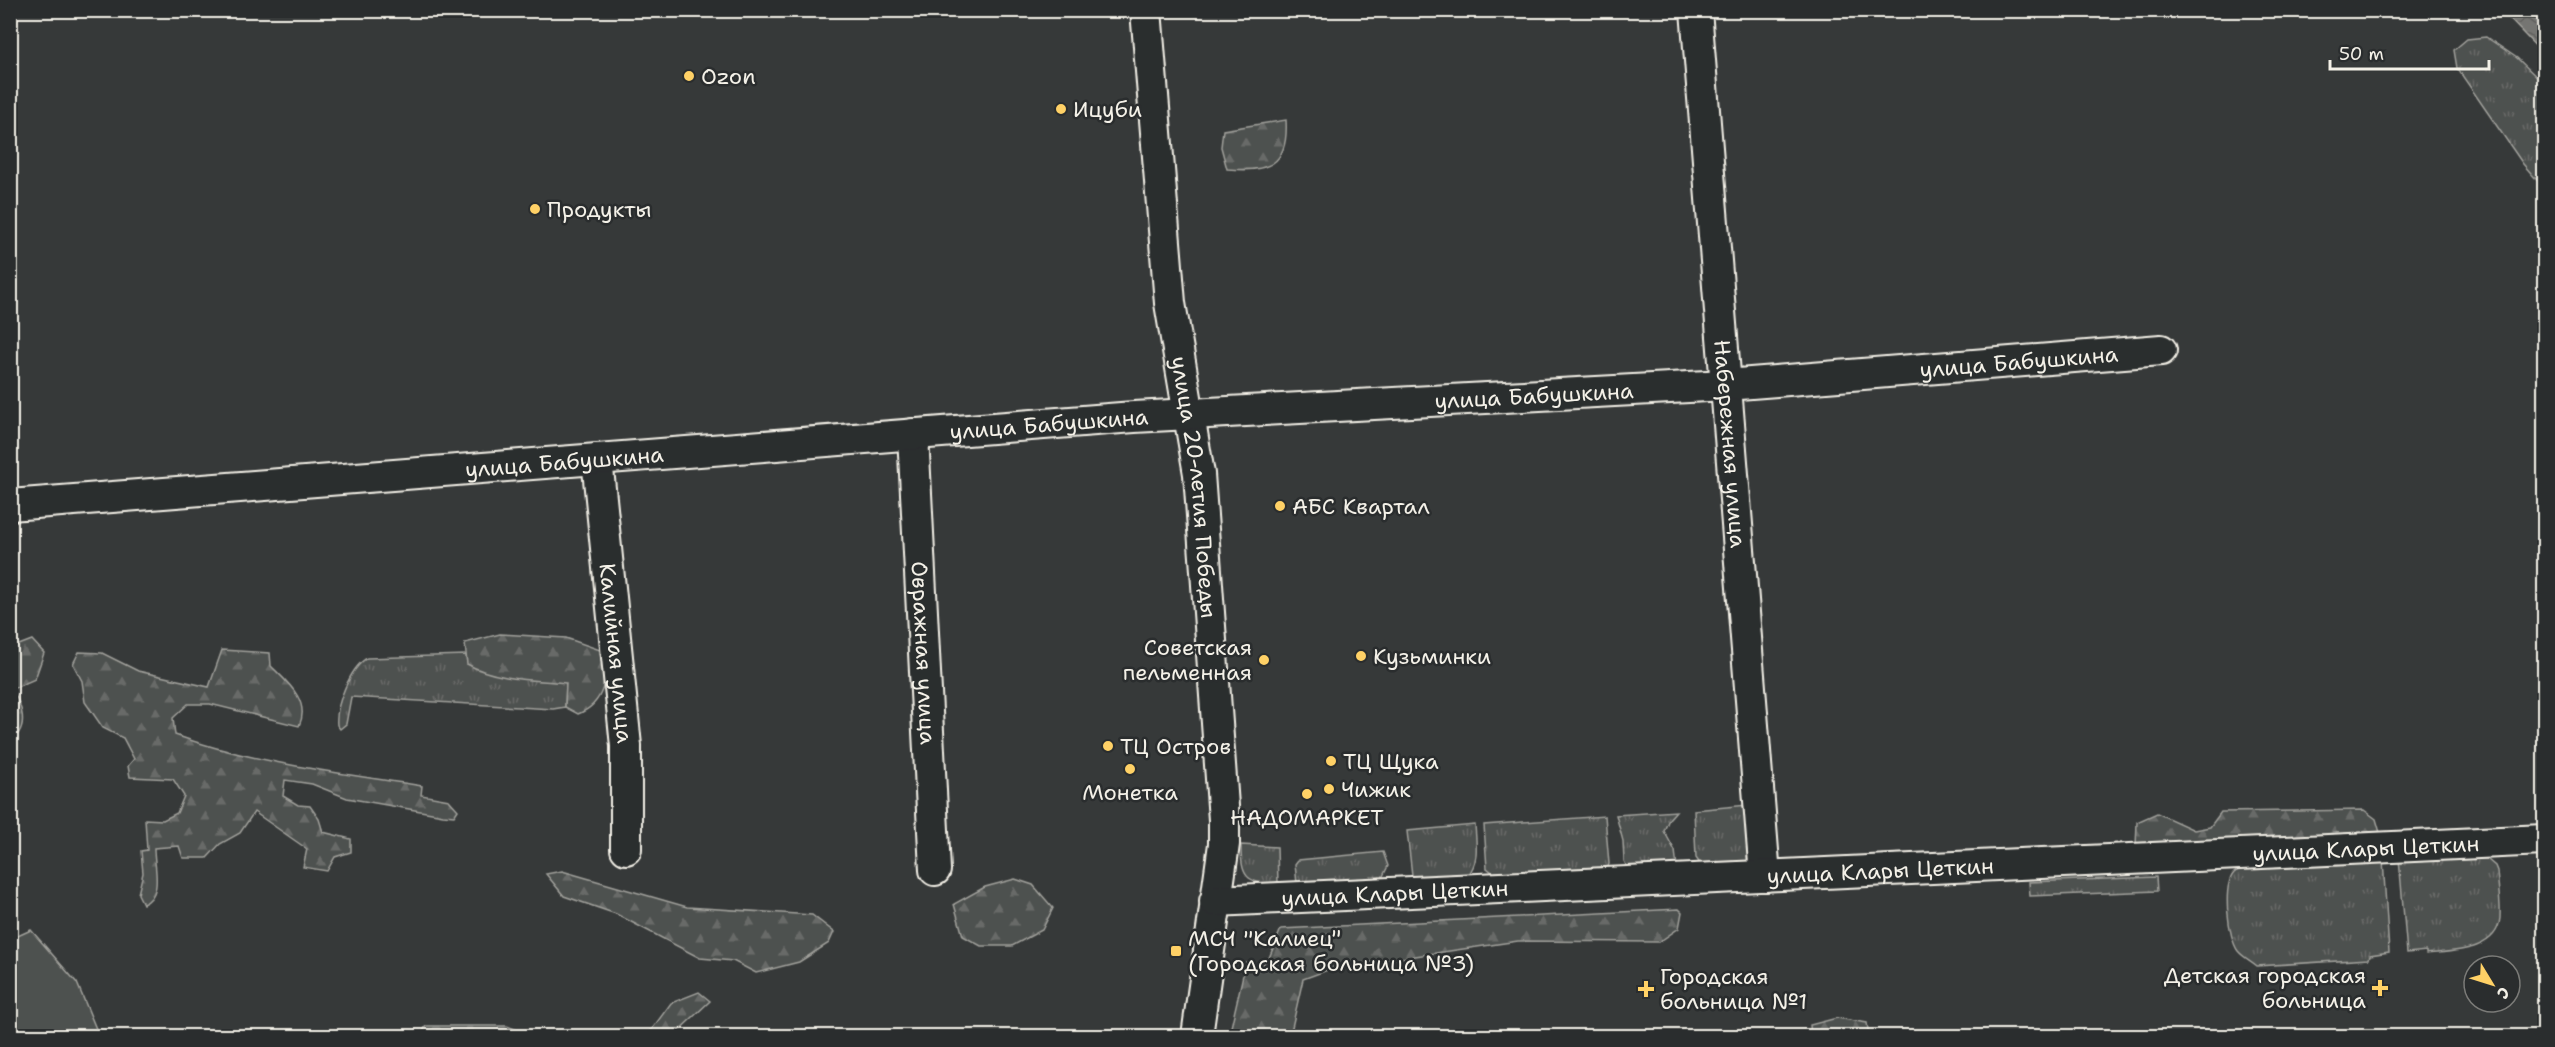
<svg xmlns="http://www.w3.org/2000/svg" width="2555" height="1047" viewBox="0 0 2555 1047" font-family="'Shantell Sans',sans-serif">
<style>
.grass{fill:url(#grass-tufts);stroke:#a1a19c;stroke-width:1.5}
.forest{fill:url(#forest-firs);stroke:#a1a19c;stroke-width:1.5}
.garden{fill:#4e514f;stroke:#a1a19c;stroke-width:1.5}
.water{fill:url(#water-waves);stroke:#a8a7a1;stroke-width:1.5}
.lines{fill:none;stroke-linecap:round;stroke-linejoin:round}
.minor-casing{stroke:#f4f1e8;stroke-width:34}
.minor{stroke:#2a2d2e;stroke-width:30}
.poi-dot{fill:#ffd166;stroke:#2a2d2e;stroke-width:2}
.labels{text-anchor:middle;stroke-width:5;stroke-linejoin:round;paint-order:stroke}
.poi-label{font-size:22px;fill:#f4f1e8;stroke:#2a2d2e;text-anchor:start}
.street-label{font-size:22px;fill:#f4f1e8;stroke:#2a2d2e}
</style>
<defs>
<pattern id="grass-tufts" width="24" height="20" patternUnits="userSpaceOnUse" patternTransform="scale(1.5)"><rect width="24" height="20" fill="#4e514f"/><path d="M3 7l-1-3M5 7V3M7 7l1-3M15 17l-1-3M17 17v-4M19 17l1-3" fill="none" stroke="#686a68"/></pattern>
<pattern id="forest-firs" width="22" height="20" patternUnits="userSpaceOnUse" patternTransform="scale(1.5)"><rect width="22" height="20" fill="#4e514f"/><path d="M5 1l3.5 6h-7zM16 11l3.5 6h-7z" fill="#686a68"/></pattern>
<pattern id="water-waves" width="16" height="10" patternUnits="userSpaceOnUse" patternTransform="scale(1.5)"><rect width="16" height="10" fill="#757572"/><path d="M0 5q4-4 8 0t8 0" fill="none" stroke="#5f5e5c"/></pattern>
</defs>
<rect width="100%" height="100%" fill="#363939"/>
<filter id="ink" filterUnits="userSpaceOnUse"><feTurbulence type="fractalNoise" baseFrequency=".0167" numOctaves="2"/><feDisplacementMap in="SourceGraphic" scale="12" xChannelSelector="R" yChannelSelector="G"/><feConvolveMatrix kernelMatrix="1 2 1 2 8 2 1 2 1" color-interpolation-filters="sRGB"/></filter>
<g filter="url(#ink)">
<!-- grass -->
<g class="grass">
<polygon points="2486,37 2517,58 2544,84 2544,188 2523,164 2457,68 2454,50 2467,39"/>
<path d="M466 655 467 664 532 680 566 682 565 707 553 709 351 697 346 724 340 729 337 725C335 706 350 668 367 658Z"/>
<polygon points="1748,805 1750,858 1747,862 1701,865 1696,858 1694,810"/>
<polygon points="1676,811 1669,819 1664,831 1675,851 1677,867 1629,871 1624,861 1623,841 1616,815"/>
<polygon points="1605,816 1609,864 1607,869 1496,875 1487,868 1484,825"/>
<path d="M1475 825C1476 842 1480 863 1467 876L1418 880 1412 875 1407 831Z"/>
<path d="M1241 845 1277 847 1278 884C1245 884 1241 876 1241 845Z"/>
<polygon points="1383,852 1388,866 1382,878 1297,884 1295,864 1298,860"/>
<path d="M2480 853 2495 866 2497 871C2498 886 2501 903 2500 918 2497 952 2451 951 2426 954V951L2407 953 2399 859Z"/>
<path d="M2383 860 2389 952 2370 955 2369 959 2257 966C2251 961 2243 957 2238 951 2228 938 2222 886 2234 873 2238 869 2245 868 2251 866Z"/>
<polygon points="2156,877 2157,891 2030,896 2029,882"/>
</g>
<!-- forest -->
<g class="forest">
<path d="M1286 120C1289 167 1267 172 1227 169L1221 147 1223 130Z"/>
<path d="M500 634 566 638 603 651C609 677 604 704 578 714L565 707 566 683C535 680 495 680 467 664L465 643Z"/>
<path d="M32 640 44 653 35 679 12 689C22 706 30 727 11 741V648Z"/>
<path d="M222 650 270 653 271 666C287 682 311 701 299 726L210 704H188L173 718 175 735C253 763 340 773 422 786L421 795 449 800 458 810 454 816 443 815 347 798 312 784 285 780 283 796 298 805 310 806 319 819 323 832 351 839V852L335 857 327 871 303 867 307 849 254 812 240 833 220 844 207 858H183L179 846 154 848C154 868 164 895 143 904L138 894 143 873 141 851 147 850 145 819 163 820 177 813 184 796 173 779 130 777 128 766 134 759 123 738 103 728 85 702 82 681 73 664 79 652 102 653 138 671 209 687Z"/>
<polygon points="2364,810 2376,819 2381,836 2136,847 2137,822 2157,813 2194,830 2210,827 2221,812"/>
<polygon points="562,871 687,907 812,915 834,932 829,943 799,962 756,973 733,961 700,958 616,914 564,896 546,874"/>
<polygon points="1015,879 1033,885 1053,908 1042,930 1012,946 981,946 963,936 954,904 985,887"/>
<polygon points="1679,909 1682,912 1679,928 1659,942 1518,941 1333,968 1303,979 1290,1036 1229,1036 1246,962 1260,967 1269,958 1281,929"/>
<polygon points="699,992 710,1001 673,1036 647,1036 671,1003"/>
<polygon points="1837,1018 1867,1023 1869,1036 1811,1036 1810,1025"/>
<polygon points="426,1026 507,1026 533,1036 420,1036"/>
</g>
<!-- garden -->
<polygon class="garden" points="31,930 77,983 99,1036 11,1036 11,939"/>
<!-- water -->
<polygon class="water" points="2502,11 2544,11 2544,55"/>
<g class="lines">
<defs>
<g id="minor">
<path id="s1" d="M1146 10 1170 303 1199 474 1224 820V844L1197 1036"/>
<path id="s2" d="M1696 10 1765 876"/>
<path id="s3" d="M913 434 935 870"/>
<path id="s4" d="M597 459 626 746V849"/>
<path id="s5" d="M10 505 1134 417 1726 385 2161 350"/>
<path id="s6" d="M1215 901 2544 840"/>
</g>
</defs>
<!-- minor casing -->
<use href="#minor" class="minor-casing"/>
<!-- minor -->
<use href="#minor" class="minor"/>
</g>
</g>
<!-- markers -->
<g class="poi-dot">
<circle cx="689" cy="76" r="6"/>
<circle cx="1061" cy="109" r="6"/>
<circle cx="535" cy="209" r="6"/>
<circle cx="1280" cy="506" r="6"/>
<circle cx="1361" cy="656" r="6"/>
<circle cx="1264" cy="660" r="6"/>
<circle cx="1108" cy="746" r="6"/>
<circle cx="1331" cy="761" r="6"/>
<circle cx="1130" cy="769" r="6"/>
<circle cx="1329" cy="789" r="6"/>
<circle cx="1307" cy="794" r="6"/>
<rect x="1170" y="945" width="12" height="12" rx="3"/>
<path d="M2377 979h6v6h6v6h-6v6h-6v-6h-6v-6h6z"/>
<path d="M1643 980h6v6h6v6h-6v6h-6v-6h-6v-6h6z"/>
</g>
<g class="labels">
<!-- poi labels -->
<g class="poi-label">
<text x="701" y="84">Ozon</text>
<text x="1073" y="117">Ицуби</text>
<text x="547" y="217">Продукты</text>
<text x="1292" y="514">АБС Квартал</text>
<text x="1252" y="655" text-anchor="end">Советская<tspan x="1252" dy="25">пельменная</tspan></text>
<text x="1373" y="664">Кузьминки</text>
<text x="1120" y="754">ТЦ Остров</text>
<text x="1343" y="769">ТЦ Щука</text>
<text x="1341" y="797">Чижик</text>
<text x="1130" y="800" text-anchor="middle">Монетка</text>
<text x="1307" y="825" text-anchor="middle">НАДОМАРКЕТ</text>
<text x="1188" y="946">МСЧ "Калиец"<tspan x="1188" dy="25">(Городская больница №3)</tspan></text>
<text x="2366" y="983" text-anchor="end">Детская городская<tspan x="2366" dy="25">больница</tspan></text>
<text x="1660" y="984">Городская<tspan x="1660" dy="25">больница №1</tspan></text>
</g>
<!-- street labels -->
<g class="street-label">
<text dy="8" stroke="none"><textPath href="#s5" startOffset="2014">улица Бабушкина</textPath></text>
<text dy="8" stroke="none"><textPath href="#s5" startOffset="1528">улица Бабушкина</textPath></text>
<text dy="8" stroke="none"><textPath href="#s5" startOffset="1042">улица Бабушкина</textPath></text>
<text dy="8" stroke="none"><textPath href="#s2" startOffset="435">Набережная улица</textPath></text>
<text dy="8" stroke="none"><textPath href="#s5" startOffset="556">улица Бабушкина</textPath></text>
<text dy="8" stroke="none"><textPath href="#s1" startOffset="480">улица 20-летия Победы</textPath></text>
<text dy="8" stroke="none"><textPath href="#s3" startOffset="219">Овражная улица</textPath></text>
<text dy="8" stroke="none"><textPath href="#s4" startOffset="195">Калийная улица</textPath></text>
<text dy="8" stroke="none"><textPath href="#s6" startOffset="1152">улица Клары Цеткин</textPath></text>
<text dy="8" stroke="none"><textPath href="#s6" startOffset="666">улица Клары Цеткин</textPath></text>
<text dy="8" stroke="none"><textPath href="#s6" startOffset="180">улица Клары Цеткин</textPath></text>
</g>
</g>
<!-- margin -->
<rect width="2555" height="1047" fill="none" stroke="#2a2d2e" stroke-width="36"/>
<rect x="18" y="18" width="2519" height="1011" fill="none" stroke="#f4f1e8" stroke-width="2" filter="url(#ink)"/>
<!-- north arrow -->
<g transform="translate(2492 984) rotate(128)"><circle r="28" fill="#2a2d2e" stroke="#7b7b78" stroke-width="1.5"/>
<path d="M0-4.5L10 22L0 15L-10 22Z" fill="#ffd166"/>
<text y="-9" font-size="16" font-weight="bold" text-anchor="middle" fill="#f4f1e8">С</text>
</g>
<!-- scale -->
<path d="M2330 60v9h159v-9" fill="none" stroke="#f4f1e8" stroke-width="3"/>
<text x="2339" y="60" font-size="18" fill="#f4f1e8" stroke="#2a2d2e" stroke-width="4.5" paint-order="stroke">50 m</text>
</svg>
